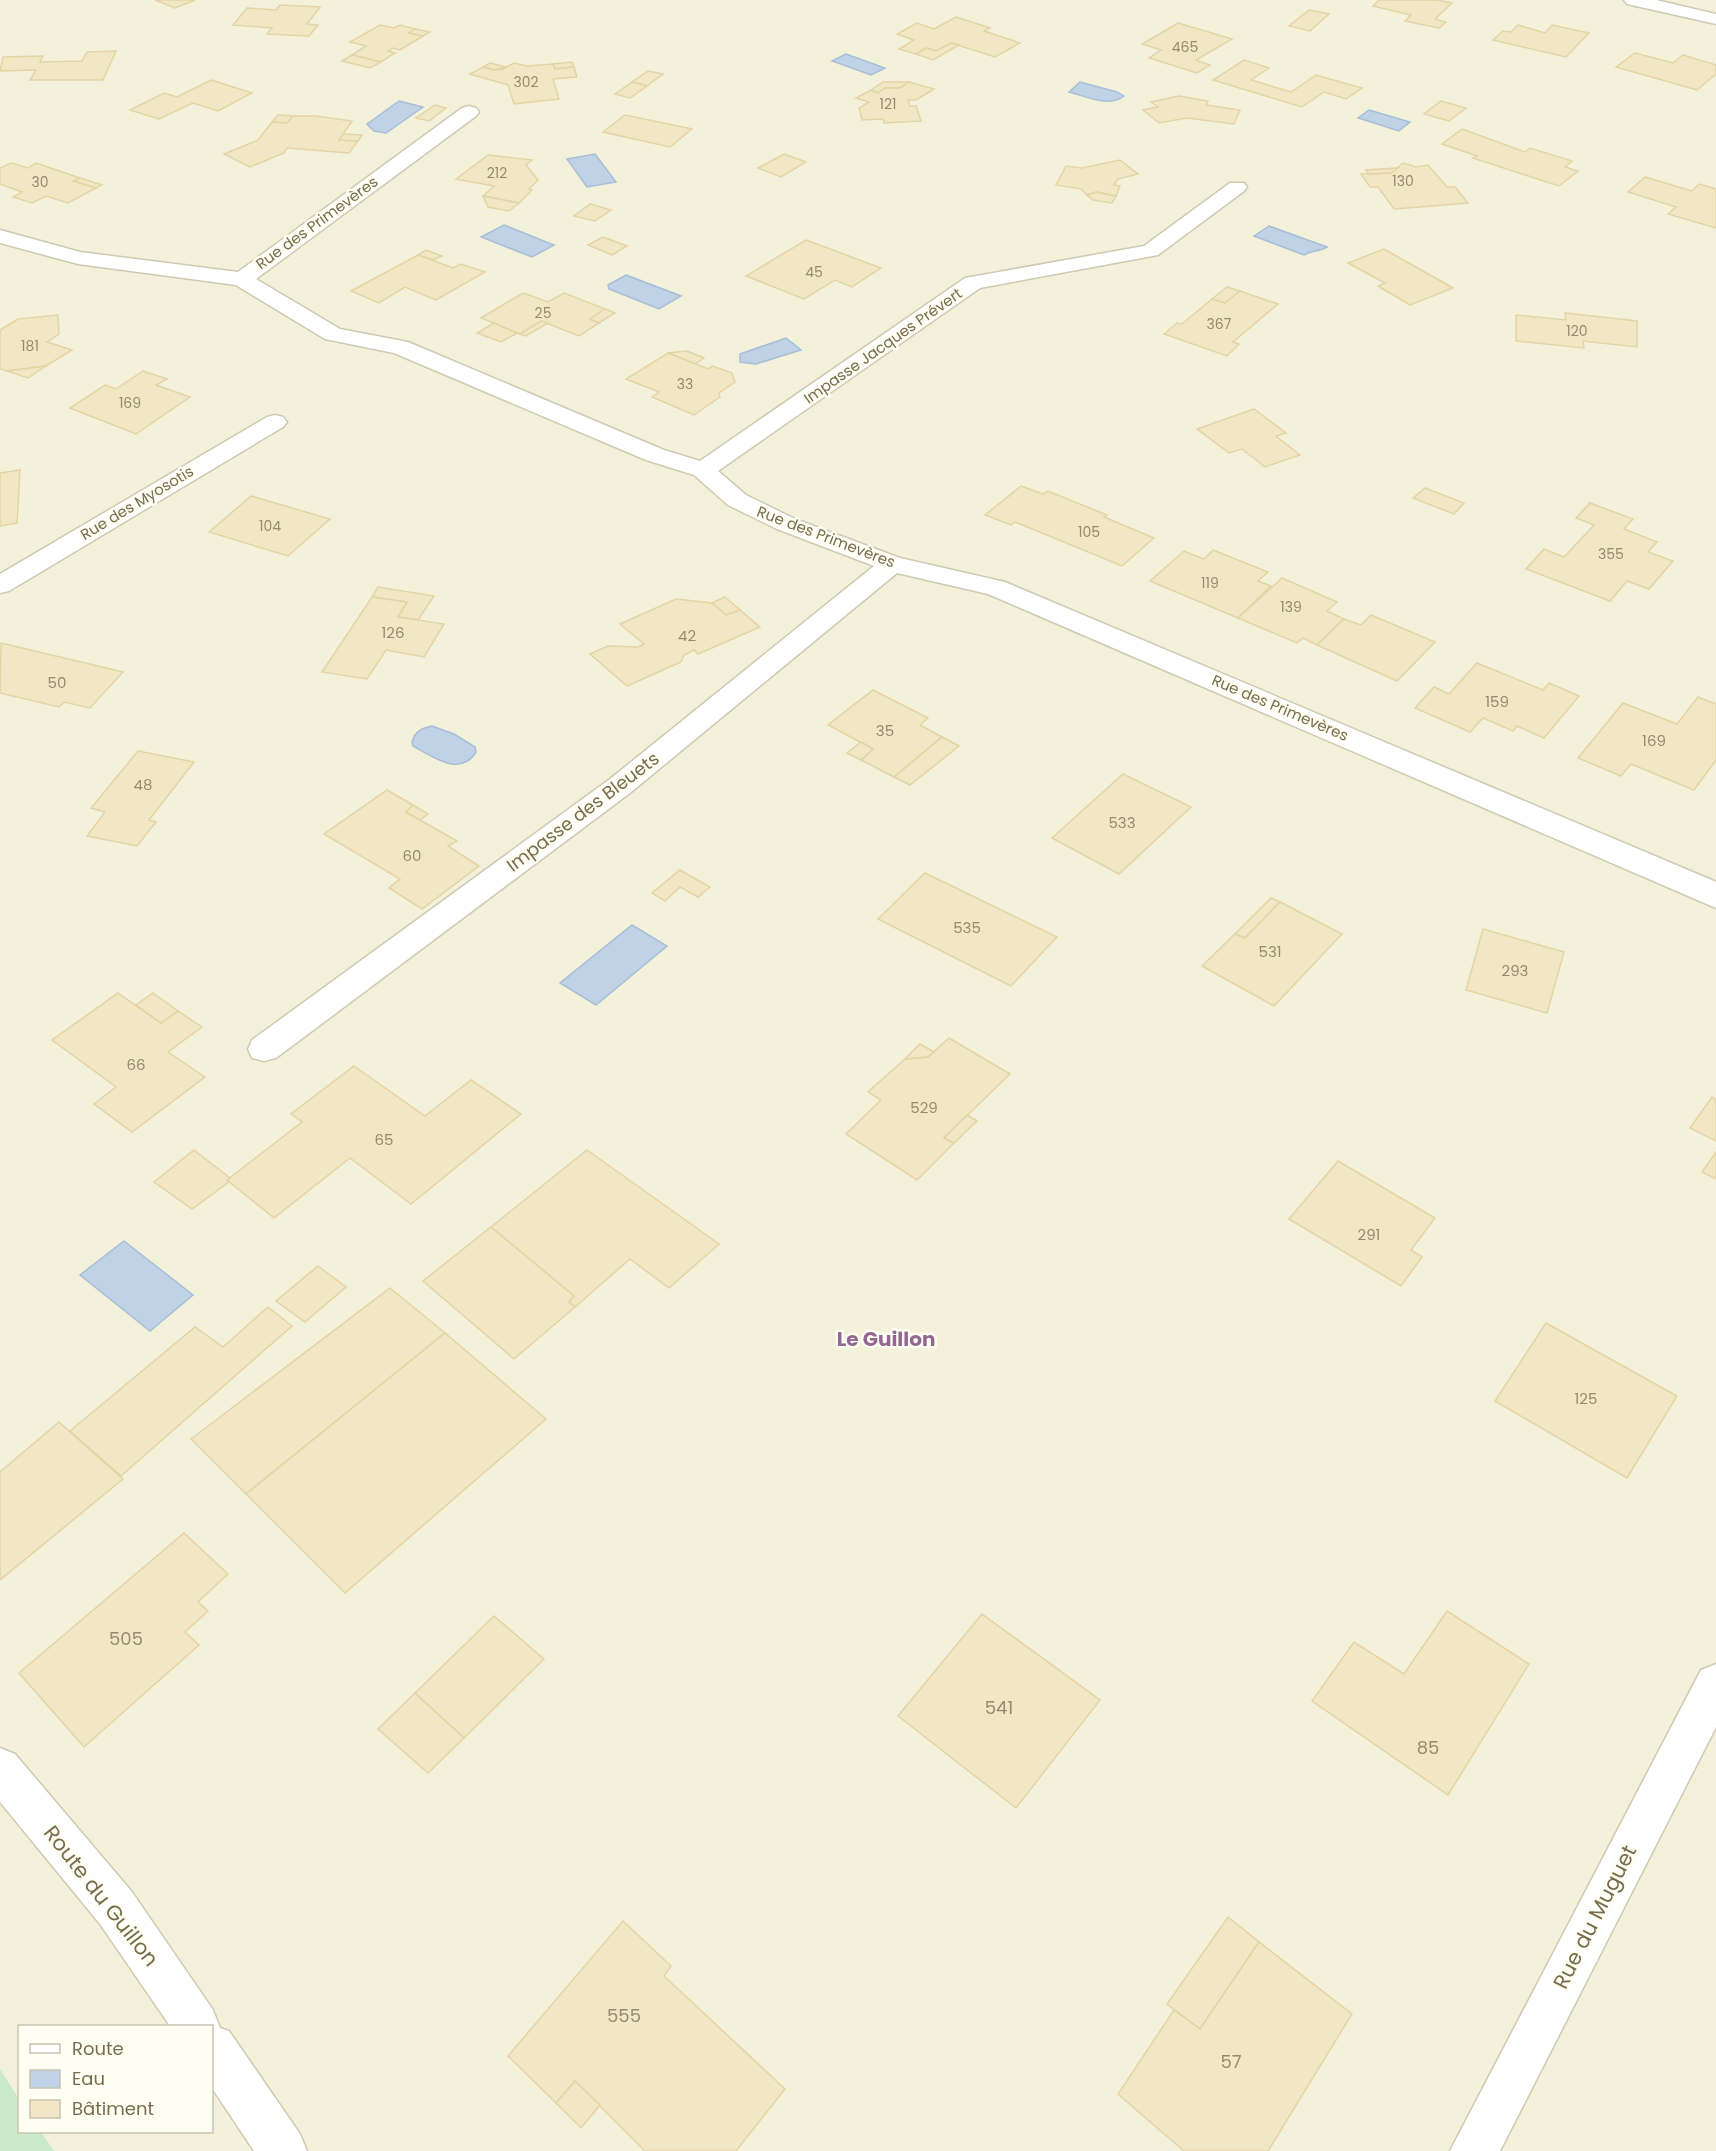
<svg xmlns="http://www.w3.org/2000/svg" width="1716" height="2151" viewBox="0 0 1716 2151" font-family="Poppins,sans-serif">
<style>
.residential{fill:#f4f1da;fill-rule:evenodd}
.green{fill:#cbeaca}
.water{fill:#c0d2e6;stroke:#a7bed7;stroke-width:1.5}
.building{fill:#f1e7c4;stroke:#e3d4a5;stroke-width:1.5}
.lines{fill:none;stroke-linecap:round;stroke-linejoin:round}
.minor-casing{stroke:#cfc9b1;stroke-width:3}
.minor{fill:#fff;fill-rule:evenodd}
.labels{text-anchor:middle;stroke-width:5;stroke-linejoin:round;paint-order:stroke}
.far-number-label{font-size:14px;fill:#968b6c}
.far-street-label{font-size:15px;fill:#786c4f;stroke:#fefef3}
.number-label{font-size:15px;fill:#968b6c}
.street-label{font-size:18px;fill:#786c4f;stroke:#fefef3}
.near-number-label{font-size:18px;fill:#968b6c}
.neighbourhood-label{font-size:20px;font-weight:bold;fill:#936791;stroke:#fefef3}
.near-street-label{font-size:21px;fill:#786c4f;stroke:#fefef3}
</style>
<rect width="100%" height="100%" fill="#fcfcec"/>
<!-- residential -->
<path class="residential" d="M0 0H1716V2151H0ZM20 2026H212V2132H20Z"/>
<!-- green -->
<polygon class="green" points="0,2069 19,2099 20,2132 41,2132 54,2151 0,2151"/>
<!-- water -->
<g class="water">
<polygon points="846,54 885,68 871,75 832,61"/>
<path d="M1080 82 1117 92 1124 96C1110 108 1085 96 1069 92Z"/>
<polygon points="399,101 423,107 386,133 374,131 367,124"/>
<polygon points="1369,110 1410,122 1399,131 1358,118"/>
<polygon points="595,154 616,182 587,187 567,159"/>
<polygon points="504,225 554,245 532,257 481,237"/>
<path d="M1269 226 1327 247C1319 252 1312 250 1304 255L1254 236Z"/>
<polygon points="626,275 681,296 659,309 609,289 608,285"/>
<polygon points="786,338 801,350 756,364 740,362 740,354"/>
<path d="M432 726 454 734 475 747 476 752C460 778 432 756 413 746L412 742C415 731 422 728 432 726Z"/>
<polygon points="632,925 667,946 596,1005 560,983"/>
<polygon points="124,1241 193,1295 150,1331 80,1275"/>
</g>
<!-- building -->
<g class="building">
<polygon points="155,0 195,0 175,8"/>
<polygon points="1379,0 1437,0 1452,3 1435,19 1446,22 1439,28 1405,21 1411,15 1373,6"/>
<polygon points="280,5 320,7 307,24 318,25 309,36 267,34 272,28 233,25 247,8 276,10"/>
<polygon points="1309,10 1329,14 1310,31 1289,26"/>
<polygon points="956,17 990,28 984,31 1020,43 995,57 951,43 936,51 926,48 916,54 899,49 914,40 897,34 917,23 934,29"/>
<polygon points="1178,23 1232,39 1196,60 1210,65 1197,73 1149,58 1161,50 1142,44"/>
<polygon points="380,25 394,28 400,25 415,29 409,33 423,36 400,50 393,48 388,51 395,53 381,62 352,55 366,46 350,42"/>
<polygon points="1518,25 1545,33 1552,25 1589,33 1566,57 1493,40 1503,31 1511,32"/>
<polygon points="415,29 430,32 423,36 409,33"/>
<polygon points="951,43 959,45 933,60 916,54 926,48 936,51"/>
<polygon points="116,51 103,80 30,80 36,70 0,71 3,57 43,56 40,62 82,61 87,52"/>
<polygon points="1635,53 1673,63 1683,55 1716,65 1716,74 1697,90 1616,67"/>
<polygon points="352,55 381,62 370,68 342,61"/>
<polygon points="1244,60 1269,68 1251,80 1291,92 1316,75 1362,88 1346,99 1324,92 1302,107 1213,80"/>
<polygon points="572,62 574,67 555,69 553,64"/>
<polygon points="490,63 506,67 494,70 483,67"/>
<polygon points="514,63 527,66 553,64 555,69 574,67 577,77 553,79 559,99 514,104 508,85 470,74 483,67 494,70 503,69"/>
<polygon points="648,71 663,74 647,86 632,82"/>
<polygon points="211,80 252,93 218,111 193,103 159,119 130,110 164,93 177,97"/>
<polygon points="632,82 647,86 630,98 615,94"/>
<polygon points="883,82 909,82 900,88 885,88 878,93 871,90"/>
<polygon points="909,82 934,89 916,100 908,100 910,106 916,106 921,121 884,123 883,119 862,120 859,108 869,102 856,98 871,90 878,93 885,88 900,88"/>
<polygon points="1179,96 1208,101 1206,105 1240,110 1234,124 1187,118 1159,123 1143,110 1158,107 1151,102"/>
<polygon points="1441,101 1466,108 1449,121 1424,114"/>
<polygon points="435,105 446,108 429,121 416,118"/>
<polygon points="278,115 293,116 287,123 272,122"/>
<polygon points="625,115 692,129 670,147 603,132"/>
<polygon points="293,116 316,116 352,121 339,140 358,141 349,153 287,148 284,153 250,167 224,154 258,140 272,122 287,123"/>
<polygon points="1462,129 1525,152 1530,148 1572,161 1565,167 1578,171 1559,186 1473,158 1477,156 1442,144"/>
<polygon points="343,134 362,135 358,141 339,140"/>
<polygon points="784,154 806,162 781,177 758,168"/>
<polygon points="488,155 532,160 526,165 538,180 529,189 532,190 519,203 483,196 494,186 456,179"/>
<polygon points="1120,160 1138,174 1118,179 1114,185 1120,186 1116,196 1096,192 1087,195 1081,189 1056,185 1066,166 1082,168"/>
<polygon points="11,163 28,168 36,163 80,178 74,181 96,188 68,203 46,196 32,203 13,197 22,192 0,184 0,168"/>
<polygon points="1403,163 1416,167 1428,165 1447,187 1455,187 1468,203 1394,209 1378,187 1370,187 1361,174 1391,173"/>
<polygon points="1398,168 1391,173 1369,174 1366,170"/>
<polygon points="1645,177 1692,191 1699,184 1716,189 1716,228 1668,214 1676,207 1628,192"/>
<polygon points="80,178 102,185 96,188 74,181"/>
<polygon points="1096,192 1116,196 1112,203 1093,200 1087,195"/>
<polygon points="483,196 519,203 509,211 488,207"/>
<polygon points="590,204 611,210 595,221 574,216"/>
<polygon points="603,237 627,246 612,255 588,245"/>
<polygon points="806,240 881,268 852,287 835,280 804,299 746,276"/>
<polygon points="1384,249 1453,288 1410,305 1378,286 1385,283 1348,263"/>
<polygon points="426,250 442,256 433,260 418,255"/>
<polygon points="418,255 453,268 461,264 485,272 436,300 405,287 379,303 351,291"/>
<polygon points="1227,287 1240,291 1225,303 1212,299"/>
<polygon points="1240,291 1278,304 1233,342 1239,344 1227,356 1164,334 1177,323 1182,324 1212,299 1225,303"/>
<polygon points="523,293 548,302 564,293 605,309 590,319 599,323 579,336 541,321 520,334 481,318"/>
<polygon points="605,309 615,313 599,323 590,319"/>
<polygon points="1565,313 1637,321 1637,347 1583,341 1584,348 1516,341 1516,315 1566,320"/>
<polygon points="58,315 59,334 47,342 72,350 46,366 7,371 0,369 0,330 18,319"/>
<polygon points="541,321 548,323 526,336 520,334"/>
<polygon points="494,323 517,333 501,342 477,333"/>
<polygon points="687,351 704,358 695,364 668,353"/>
<polygon points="668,353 708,369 713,366 732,373 735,382 719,393 720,397 694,415 652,397 659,392 626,379"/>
<polygon points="46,366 28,378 7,371"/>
<polygon points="143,371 167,379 156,385 190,397 136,434 70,408 105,385 116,389"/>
<polygon points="1254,409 1286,433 1276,436 1300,455 1265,467 1242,449 1229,453 1197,429"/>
<polygon points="20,470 17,523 0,526 0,473"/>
<polygon points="1021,486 1043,494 1048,491 1107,515 1104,517 1154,538 1122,566 1015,522 1011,525 985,515"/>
<polygon points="1425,488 1464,503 1454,514 1413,498"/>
<polygon points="251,496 330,519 288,556 209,532"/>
<polygon points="1590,503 1633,519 1624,529 1657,542 1648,552 1673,561 1649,589 1627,581 1610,601 1526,569 1544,549 1564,557 1594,525 1576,518"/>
<polygon points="1213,550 1268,572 1258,581 1271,586 1238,618 1150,581 1184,551 1204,559"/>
<polygon points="1282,578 1337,602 1327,611 1344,619 1317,645 1303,638 1297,643 1238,618"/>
<polygon points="378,587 434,596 418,620 398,617 407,602 372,597"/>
<polygon points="372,597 407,602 398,617 444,624 424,657 386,650 367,679 322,672"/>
<polygon points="725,597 740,610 726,615 712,603"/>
<polygon points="676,599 712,603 726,615 740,610 760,627 698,654 694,650 684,655 681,662 627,686 590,654 608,646 638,647 644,644 620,624"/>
<polygon points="1371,615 1435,642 1397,681 1317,645 1344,619 1361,625"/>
<polygon points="1,643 123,672 90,708 64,702 59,707 0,693"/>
<polygon points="1477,663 1543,690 1549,683 1579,696 1544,738 1517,726 1513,731 1483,718 1470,732 1415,708 1434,687 1449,694"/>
<polygon points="873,690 928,718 920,725 942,737 894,777 861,760 873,749 828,725"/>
<polygon points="1698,697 1716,704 1716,760 1694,790 1631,764 1621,776 1578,758 1623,703 1677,724"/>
<polygon points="942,737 959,746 910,785 894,777"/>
<polygon points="861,742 873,749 861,760 847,753"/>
<polygon points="138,751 194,762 149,820 156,822 137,846 87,836 105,812 91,808"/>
<polygon points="1123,774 1191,807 1119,874 1052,838"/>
<polygon points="387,790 413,805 406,812 457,841 448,846 479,866 422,909 389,888 400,879 324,834"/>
<polygon points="413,805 428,814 420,820 406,812"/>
<polygon points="680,870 710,887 698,897 680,887 665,901 652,893"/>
<polygon points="925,873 1057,937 1011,986 878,919"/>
<polygon points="1271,898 1280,902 1245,938 1235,934"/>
<polygon points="1280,902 1342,934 1274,1006 1202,966 1235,934 1245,938"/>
<polygon points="1483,929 1564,952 1547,1013 1466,990"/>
<polygon points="118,993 161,1023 178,1011 202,1027 168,1052 205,1077 132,1132 94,1104 116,1087 52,1040"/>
<polygon points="153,993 178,1011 161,1023 136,1005"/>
<polygon points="949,1038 1010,1074 944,1138 954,1143 917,1180 846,1134 881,1100 868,1092 905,1059 928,1057"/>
<polygon points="920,1044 934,1052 928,1057 905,1059"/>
<polygon points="354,1066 425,1116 471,1080 521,1114 411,1204 350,1158 274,1218 227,1180 302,1122 291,1114"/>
<polygon points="1712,1097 1716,1100 1716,1141 1690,1128"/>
<polygon points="967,1115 977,1121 954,1143 944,1138"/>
<polygon points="194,1150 230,1178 227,1180 229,1182 192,1209 154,1182"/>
<polygon points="587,1150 719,1244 669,1288 630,1259 575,1307 569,1302 574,1296 491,1227"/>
<polygon points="1716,1152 1716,1179 1702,1172"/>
<polygon points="1338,1161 1435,1218 1411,1250 1422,1257 1401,1286 1289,1219"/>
<polygon points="491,1227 574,1296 569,1302 575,1307 514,1359 423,1281"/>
<polygon points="318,1266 346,1287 305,1322 276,1301"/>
<polygon points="390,1288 445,1333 246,1494 191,1439"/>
<polygon points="268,1307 292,1326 121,1476 70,1431 195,1327 223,1347"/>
<polygon points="1546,1323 1677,1396 1627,1478 1495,1401"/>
<polygon points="445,1333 546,1419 345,1593 246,1494"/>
<polygon points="59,1422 123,1479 0,1580 0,1472"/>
<polygon points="184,1533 228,1574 198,1602 208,1611 185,1632 199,1645 84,1747 19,1673"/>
<polygon points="1447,1611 1529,1664 1448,1795 1312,1701 1354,1642 1404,1674"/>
<polygon points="982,1614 1100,1700 1016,1808 898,1716"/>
<polygon points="494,1616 544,1659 464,1738 415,1693"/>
<polygon points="415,1693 464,1738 428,1773 378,1729"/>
<polygon points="1228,1917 1259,1942 1200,2029 1167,2004"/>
<polygon points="623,1921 671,1966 664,1976 785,2089 736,2151 645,2151 575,2081 556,2103 508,2056"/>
<polygon points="1259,1942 1352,2014 1268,2151 1184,2151 1118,2094 1174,2010 1200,2029"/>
<polygon points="575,2081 600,2105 581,2128 556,2103"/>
</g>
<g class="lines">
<defs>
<g id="minor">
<polygon points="1624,0 1656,0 1716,14 1716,24 1627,4"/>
<polygon points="469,106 476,108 479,112 476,116 256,279 340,329 408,342 664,450 700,461 965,278 1144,246 1230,183 1244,183 1247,187 1244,191 1158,255 980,288 718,471 746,495 795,519 900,558 1005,582 1714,881 1716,882 1716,908 988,594 897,573 630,793 276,1058 264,1061 252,1058 248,1049 252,1040 610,779 874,566 777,529 728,505 694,475 646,460 394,353 325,339 236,285 78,264 0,243 0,230 80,252 238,272 462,108"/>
<polygon points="275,415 283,417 287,422 283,427 9,591 0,593 0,574 267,417"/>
<polygon points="1716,1664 1716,1727 1500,2151 1450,2151 1701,1670"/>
<polygon points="0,1748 15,1754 132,1892 213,2010 220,2028 229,2031 300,2134 307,2151 254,2151 212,2088 212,2026 170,2026 100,1924 0,1802"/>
</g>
</defs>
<!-- minor casing -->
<use href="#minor" class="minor-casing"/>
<!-- minor -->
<use href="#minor" class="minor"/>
</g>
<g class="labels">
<!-- far-number labels -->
<g class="far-number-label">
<text x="1185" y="52">465</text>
<text x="526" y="87">302</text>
<text x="888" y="109">121</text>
<text x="497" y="178">212</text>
<text x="1403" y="186">130</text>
<text x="40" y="187">30</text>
<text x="814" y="277">45</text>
<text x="543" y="318">25</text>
<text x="1219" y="329">367</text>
<text x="1577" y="336">120</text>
<text x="30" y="351">181</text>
<text x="685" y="389">33</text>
<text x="130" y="408">169</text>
<text x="270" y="531">104</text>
<text x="1089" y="537">105</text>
<text x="1611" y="559">355</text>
<text x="1210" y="588">119</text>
<text x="1291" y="612">139</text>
</g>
<!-- far-street labels -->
<g class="far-street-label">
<text transform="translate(317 223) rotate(-36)" y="5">Rue des Primevères</text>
<text transform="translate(883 346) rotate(-35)" y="5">Impasse Jacques Prévert</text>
<text transform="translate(137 503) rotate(-31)" y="5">Rue des Myosotis</text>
<text transform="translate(826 537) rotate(21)" y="5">Rue des Primevères</text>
<text transform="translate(1280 708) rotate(23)" y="5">Rue des Primevères</text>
</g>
<!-- number labels -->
<g class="number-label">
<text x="393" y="638">126</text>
<text x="687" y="641">42</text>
<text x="57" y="688">50</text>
<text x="1497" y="707">159</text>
<text x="885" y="736">35</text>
<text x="1654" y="746">169</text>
<text x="143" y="790">48</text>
<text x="1122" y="828">533</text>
<text x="412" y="861">60</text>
<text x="967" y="933">535</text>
<text x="1270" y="957">531</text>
<text x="1515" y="976">293</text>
<text x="136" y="1070">66</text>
<text x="924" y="1113">529</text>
<text x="384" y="1145">65</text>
<text x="1369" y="1240">291</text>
<text x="1586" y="1404">125</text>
</g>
<!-- street labels -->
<g class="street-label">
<text transform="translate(583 812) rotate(-37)" y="6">Impasse des Bleuets</text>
</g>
<!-- near-number labels -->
<g class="near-number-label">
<text x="126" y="1645">505</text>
<text x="999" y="1714">541</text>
<text x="1428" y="1754">85</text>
<text x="624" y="2022">555</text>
<text x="1231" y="2068">57</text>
</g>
<!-- neighbourhood labels -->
<g class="neighbourhood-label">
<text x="886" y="1346">Le Guillon</text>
</g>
<!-- near-street labels -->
<g class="near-street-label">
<text transform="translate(101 1896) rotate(52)" y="7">Route du Guillon</text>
<text transform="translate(1595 1917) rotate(-63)" y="7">Rue du Muguet</text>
</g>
</g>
<!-- legend -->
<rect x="18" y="2025" width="195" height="108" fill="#fefef3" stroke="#c8c4b1" stroke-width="1.5"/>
<rect x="30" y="2044" width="30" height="9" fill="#ffffff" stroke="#c8c4b1" stroke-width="1.5"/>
<text x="72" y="2055" font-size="18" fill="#786c4f">Route</text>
<rect x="30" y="2070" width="30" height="18" fill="#c0d2e6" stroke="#c8c4b1" stroke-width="1.5"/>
<text x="72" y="2085" font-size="18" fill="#786c4f">Eau</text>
<rect x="30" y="2100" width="30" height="18" fill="#f1e7c4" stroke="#c8c4b1" stroke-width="1.5"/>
<text x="72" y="2115" font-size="18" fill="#786c4f">Bâtiment</text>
</svg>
